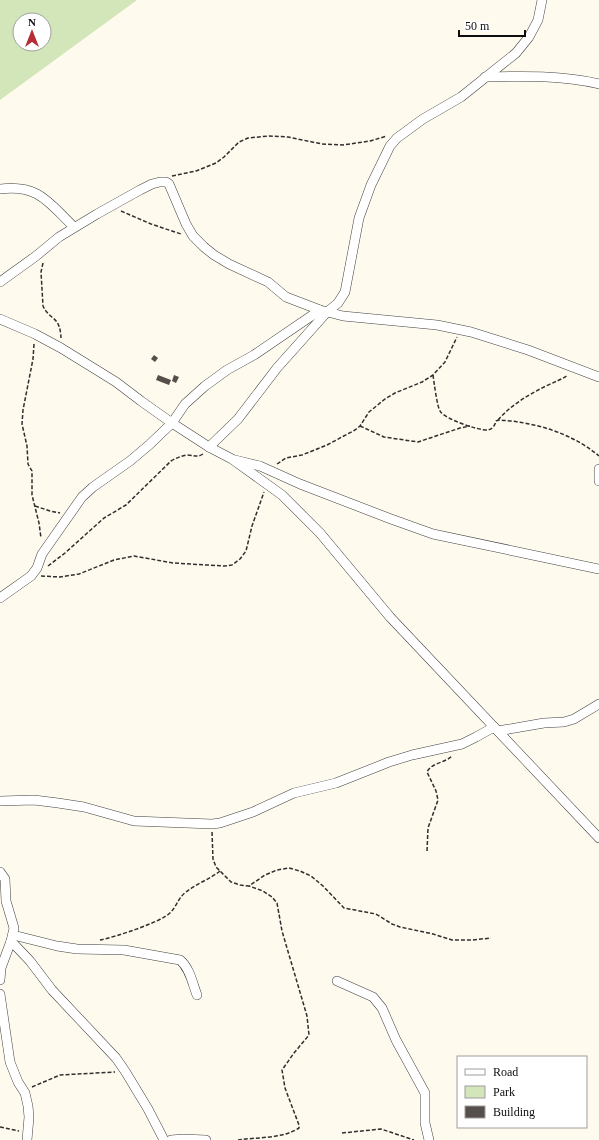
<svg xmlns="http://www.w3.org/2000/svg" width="599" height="1140" viewBox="0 0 599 1140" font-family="'Times New Roman',serif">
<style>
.green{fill:#d2e6b9;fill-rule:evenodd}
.building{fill:#554e4a}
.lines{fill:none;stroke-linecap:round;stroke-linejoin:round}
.minor-casing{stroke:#404040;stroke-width:10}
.path{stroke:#2f2f2f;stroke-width:1.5;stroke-dasharray:4 2;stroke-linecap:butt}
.minor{stroke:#fff;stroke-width:9}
</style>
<rect width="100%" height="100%" fill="#fefaed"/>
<!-- green -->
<path class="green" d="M0 0H137L0 100ZM20 20H44V44H20Z"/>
<!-- building -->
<g class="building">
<polygon points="154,355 158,358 155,362 151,359"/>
<polygon points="158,375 171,380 169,385 156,380"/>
<polygon points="174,375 179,377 176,383 172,381"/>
</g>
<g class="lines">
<defs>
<g id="minor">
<path d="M485 77C522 76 563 75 599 84"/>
<path d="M0 189C39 184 49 203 74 227"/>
<polyline points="0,282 36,256 59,237 97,214 140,190 152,184 160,182 166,182 169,184 186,224 193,236 204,247 214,255 229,264 268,282 286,297 320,310 343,316 437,325 471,332 528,350 599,377"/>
<polyline points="0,319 35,334 61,348 116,382 141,401 172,423 209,447 232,459 282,495 320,533 390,617 599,838"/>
<polyline points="209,447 238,419 277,368 327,312 338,303 345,292 359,218 371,185 390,146 397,138 423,119 461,97 516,53 529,37 538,20 542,0"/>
<polyline points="235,460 260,466 300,484 391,519 433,534 599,569"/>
<polyline points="599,469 599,481"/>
<polyline points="0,598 31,576 37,568 42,554 82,497 93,487 130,461 149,445 172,423 185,404 205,386 227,370 254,355 320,310"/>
<polyline points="498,731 544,723 564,722 574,719 599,704"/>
<polyline points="0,801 34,800 58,803 84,807 134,821 212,824 220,823 253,812 294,793 336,783 389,762 412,755 462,744 476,737 494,727"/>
<polyline points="0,872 5,879 6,901 14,928 11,941 1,968 0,980"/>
<path d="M13 935 57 946 77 949 124 950 180 960C190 968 193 985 197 995"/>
<polyline points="11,941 30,961 52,990 116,1058 125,1071 148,1109 164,1140"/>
<polyline points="337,981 373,997 382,1008 396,1040 425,1093 425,1123 429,1140"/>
<polyline points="0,994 10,1062 18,1082 25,1093 28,1106 29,1117 27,1140"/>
<polyline points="171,1140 183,1139 206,1140"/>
</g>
</defs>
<!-- minor casing -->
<use href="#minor" class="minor-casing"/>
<!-- path -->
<g class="path">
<polyline points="172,176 196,171 216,163 224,157 239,142 248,138 269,136 288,137 322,144 343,145 370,141 387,136"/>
<polyline points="121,211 151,224 181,234"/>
<path d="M43 263 41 272 43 306C50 321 60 315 61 338"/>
<polyline points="34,344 33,359 23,410 22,424 27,446 28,464 32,471 32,495 39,523 41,538"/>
<path d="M433 375C434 382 437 406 440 411 444 419 480 431 488 430 493 429 495 425 496 421L499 420C534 422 572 433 599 456"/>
<path d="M498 420C511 405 528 395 546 386 554 382 561 380 568 375"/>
<polyline points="360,426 384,437 418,442 460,428 470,426"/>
<polyline points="277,464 286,458 302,455 327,445 355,430 360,426 369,412 385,399 395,393 422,382 433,375 445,362 457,337"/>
<polyline points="35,506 50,511 60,513"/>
<path d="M48 566 65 553 104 518 126 505 171 461C176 458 181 456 187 455 193 455 197 458 203 454"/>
<polyline points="41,576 60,577 79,574 114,560 134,556 173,563 224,566 232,565 240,559 246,551 252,526 264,492"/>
<polyline points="212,832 213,859 216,867 231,882 240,885 249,886 265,875 277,870 289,868 300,871 311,876 323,886 344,908 376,914 392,924 400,927 433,934 452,940 472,940 491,938"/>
<path d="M427 851 428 828 438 800 436 791 427 772C431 763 445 763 452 756"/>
<path d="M100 940C115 937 162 922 171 912 177 905 179 897 186 892 196 884 210 879 220 871"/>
<polyline points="32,1087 60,1075 115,1072"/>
<polyline points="0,1127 19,1131"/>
<polyline points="342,1133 381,1129 414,1140"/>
<path d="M238 1140C257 1137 282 1139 299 1128V1125L285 1088 282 1070 294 1053 309 1035 307 1016 282 931 277 903 272 897 263 891 249 886"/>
</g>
<!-- minor -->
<use href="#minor" class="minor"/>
</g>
<!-- legend -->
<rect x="457" y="1056" width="130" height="72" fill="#ffffff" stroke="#9e9e9e"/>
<rect x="465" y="1069" width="20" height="6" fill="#ffffff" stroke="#9e9e9e"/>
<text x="493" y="1076" font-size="12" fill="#0d0d0d">Road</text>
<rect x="465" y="1086" width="20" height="12" fill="#d2e6b9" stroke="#9e9e9e"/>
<text x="493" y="1096" font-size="12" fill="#0d0d0d">Park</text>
<rect x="465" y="1106" width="20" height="12" fill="#554e4a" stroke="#9e9e9e"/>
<text x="493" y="1116" font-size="12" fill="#0d0d0d">Building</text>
<!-- north arrow -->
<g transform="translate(32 32)"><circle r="19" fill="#ffffff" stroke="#9e9e9e"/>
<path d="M0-3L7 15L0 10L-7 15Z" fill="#b42d37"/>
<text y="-6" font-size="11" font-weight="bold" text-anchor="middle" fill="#0d0d0d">N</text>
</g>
<!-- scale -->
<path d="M459 30v6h66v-6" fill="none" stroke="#0d0d0d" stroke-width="2"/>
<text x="465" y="30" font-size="12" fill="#0d0d0d" stroke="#ffffff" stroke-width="3" paint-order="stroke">50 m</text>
</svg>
